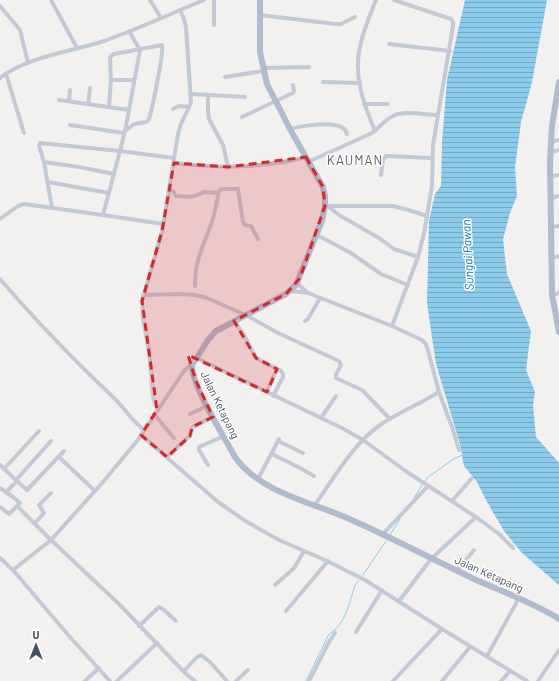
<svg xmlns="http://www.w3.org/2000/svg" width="559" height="681" viewBox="0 0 559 681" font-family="Barlow,sans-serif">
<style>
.water{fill:url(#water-rules)}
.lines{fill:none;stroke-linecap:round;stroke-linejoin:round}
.stream{stroke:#8dcbeb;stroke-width:1}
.street{stroke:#c4cad5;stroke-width:4}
.primary{stroke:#b0bbce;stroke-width:6}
.marked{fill:#d62828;fill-opacity:0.2;stroke:#d62828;stroke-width:3;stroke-dasharray:8 5;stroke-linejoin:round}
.labels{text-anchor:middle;stroke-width:3;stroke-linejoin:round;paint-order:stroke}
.street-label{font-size:11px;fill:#48515e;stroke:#fff}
.water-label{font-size:12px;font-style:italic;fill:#0e75ab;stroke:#fff}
.quarter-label{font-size:13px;letter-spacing:1px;fill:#5d5f65;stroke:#fff}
</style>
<defs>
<pattern id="water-rules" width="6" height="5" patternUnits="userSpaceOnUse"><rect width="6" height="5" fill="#8dcbeb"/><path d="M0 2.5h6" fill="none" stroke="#75a7c2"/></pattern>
</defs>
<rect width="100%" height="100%" fill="#f3f0f0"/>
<!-- water -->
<polygon class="water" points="465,0 547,0 532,82 521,122 515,167 517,196 510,213 503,239 507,274 531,331 526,370 535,392 533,405 536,437 559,463 559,585 522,553 504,531 486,500 477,482 464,466 460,444 436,364 427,303 429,221 435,194 441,186 442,142 447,80"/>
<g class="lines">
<!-- stream -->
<g class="stream">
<polyline points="425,481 427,478 452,460 462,455"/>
<polyline points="414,498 422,485"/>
<polyline points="390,535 400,519"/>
<polyline points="363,575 386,541"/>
<path d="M306 681 329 634C345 626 350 601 355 585L359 580"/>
</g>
<!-- street -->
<g class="street">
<polyline points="51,0 77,48"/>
<polyline points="150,0 161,18"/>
<polyline points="214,0 214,25"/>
<polyline points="0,6 20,30 28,63"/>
<polyline points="260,15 336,24 341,24 355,17"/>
<polyline points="389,44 450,51"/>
<polyline points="263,68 309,67"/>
<polyline points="6,74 24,133"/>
<polyline points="225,77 263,71"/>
<path d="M0 78C27 57 69 52 101 42 136 30 170 14 204 0"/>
<polyline points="111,80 134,80"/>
<polyline points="323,82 360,83"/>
<polyline points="191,94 245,97"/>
<polyline points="208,95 208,112 209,119 223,145 228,167"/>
<polyline points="59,100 129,110 140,50 129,31"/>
<polyline points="69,101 70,90"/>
<polyline points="88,104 90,88"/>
<polyline points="364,104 388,104"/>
<polyline points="173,109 179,106 189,107"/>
<polyline points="242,117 293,93 294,91 293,85"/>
<polyline points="70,125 124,133"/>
<path d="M290 129C301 126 331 121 341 127 345 128 346 131 347 134"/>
<polyline points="125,131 129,110"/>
<path d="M375 131C364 105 353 76 360 47 363 31 370 15 376 0"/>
<polyline points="551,142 559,140"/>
<polyline points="551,152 559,150"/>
<polyline points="44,162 79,167 114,174"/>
<path d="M308 162 370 134C379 129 384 120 393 116 403 110 426 115 438 115"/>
<path d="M174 163C217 168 263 169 306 157"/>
<polyline points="381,175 383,160 386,156 432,158"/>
<polyline points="551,176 559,175"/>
<polyline points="48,182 109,193"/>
<path d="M169 190 173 191 176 196C186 197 195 198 203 192L218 193"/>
<polyline points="551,198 559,196"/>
<polyline points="328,206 393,206 412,211 427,216"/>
<polyline points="329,207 339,215 379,238 394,249 418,257"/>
<polyline points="52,208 44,162 39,146 40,143 120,151 174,158"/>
<path d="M103 215 120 151 125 131 134 124 146 122 149 119C152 109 164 53 162 45L114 54 111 56 110 59 111 80 109 107"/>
<polyline points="0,219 18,206 24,204 103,215 163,224"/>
<polyline points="551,227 559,226"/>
<polyline points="317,235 351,253 381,274 408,285"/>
<polyline points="552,258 559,256"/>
<path d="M0 279C36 321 75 361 115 399 125 409 132 421 144 430"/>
<polyline points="298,282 299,285 308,293"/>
<path d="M195 286C194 262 204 244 212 222 215 212 217 202 219 191L221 189H238L243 222 245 225 251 226 258 239"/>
<polyline points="291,291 308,293 392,326 422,340 425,343 427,347 439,392 452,427 459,450"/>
<polyline points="143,295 181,294 195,295 207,298 246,315 278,333 339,361 341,365 336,374 336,378 362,390 390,419"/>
<polyline points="552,295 559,293"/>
<polyline points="234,321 243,333 256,358 281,371 283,374 283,377 273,396"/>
<polyline points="305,321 308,319 320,298"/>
<polyline points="392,326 418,257 424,233 432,186 433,145 453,26 453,22 451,19 394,0"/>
<polyline points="196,358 342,428 363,440 407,472 476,517 431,559 399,601"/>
<polyline points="267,392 277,369"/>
<polyline points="157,410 153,397 149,352 143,319 142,301 162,231 178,134 181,124 191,103 186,27 184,19 180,10"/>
<polyline points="154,414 174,438"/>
<polyline points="190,414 207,406"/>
<polyline points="321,418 336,396"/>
<polyline points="141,435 218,502 247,522 279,540 325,560 365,580 442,629 527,681"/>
<polyline points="278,441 303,453"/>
<polyline points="272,454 300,468 314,476"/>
<polyline points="59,457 95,491"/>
<polyline points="167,457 190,436 193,427 213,417"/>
<polyline points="0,465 17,481 6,492"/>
<polyline points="208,465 199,450 199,447 224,436"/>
<polyline points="4,469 39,431"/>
<polyline points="258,479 279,439"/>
<polyline points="16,480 51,441"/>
<polyline points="17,481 27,490 64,451"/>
<polyline points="0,488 13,497 20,503 17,506 51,540 120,605 185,673 195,681"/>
<polyline points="452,501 472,478"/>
<path d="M314 506C334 478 352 445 380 425 399 412 420 404 439 392"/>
<polyline points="0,507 9,514 17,506"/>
<polyline points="476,517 499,534 513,548"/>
<polyline points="35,523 44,513 39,505 51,493"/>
<polyline points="382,535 428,486"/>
<polyline points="0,558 13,570 69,636 110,681"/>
<polyline points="13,570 51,540 103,482 137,441 184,371 192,363"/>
<polyline points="457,571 474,550"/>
<polyline points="275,585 294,568 304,551"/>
<polyline points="286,611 328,561"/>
<polyline points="139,626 159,607 163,609 176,621"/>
<polyline points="356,632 382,590"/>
<polyline points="487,656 519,598"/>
<polyline points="184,671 197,657 201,655 210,662 227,681"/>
<polyline points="85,681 99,668"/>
<polyline points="117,681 157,643"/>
<polyline points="236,681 248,670"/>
<polyline points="309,681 329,642 335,633"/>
<polyline points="393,681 442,629"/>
<polyline points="442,681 470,647"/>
<polyline points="501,681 510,671"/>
<polyline points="538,681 559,650"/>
</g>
<!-- primary -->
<g class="primary">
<path d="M260 0V52L267 84 291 131 323 187 325 196V206L322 221 296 285 286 294 216 331 208 340 192 365C192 387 224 436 235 457 261 494 314 502 354 521 394 539 434 560 474 579 503 592 532 602 559 619"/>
<polyline points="559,82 552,126 550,161 552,295 559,332"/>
</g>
</g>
<!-- marked area -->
<path class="marked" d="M306 157 323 187 325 206 300 278 286 294 234 321 256 358 277 369 267 392 188 355 196 381 213 417 192 427 190 436 167 457 141 435 157 410 142 301 162 231 174 163 228 167Z"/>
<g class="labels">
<!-- street labels -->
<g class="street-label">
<text transform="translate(220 405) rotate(64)" y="4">Jalan Ketapang</text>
<text transform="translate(489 574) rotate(24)" y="4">Jalan Ketapang</text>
</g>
<!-- water labels -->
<g class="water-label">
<text transform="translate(468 255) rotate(-93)" y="4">Sungai Pawan</text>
</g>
<!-- quarter labels -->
<g class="quarter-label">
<text x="355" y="165">KAUMAN</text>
</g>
</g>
<!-- north arrow -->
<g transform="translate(36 645)" stroke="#ffffff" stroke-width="3" paint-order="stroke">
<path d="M0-3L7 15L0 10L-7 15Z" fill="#48515e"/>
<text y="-6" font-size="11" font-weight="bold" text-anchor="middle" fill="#48515e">U</text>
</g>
</svg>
